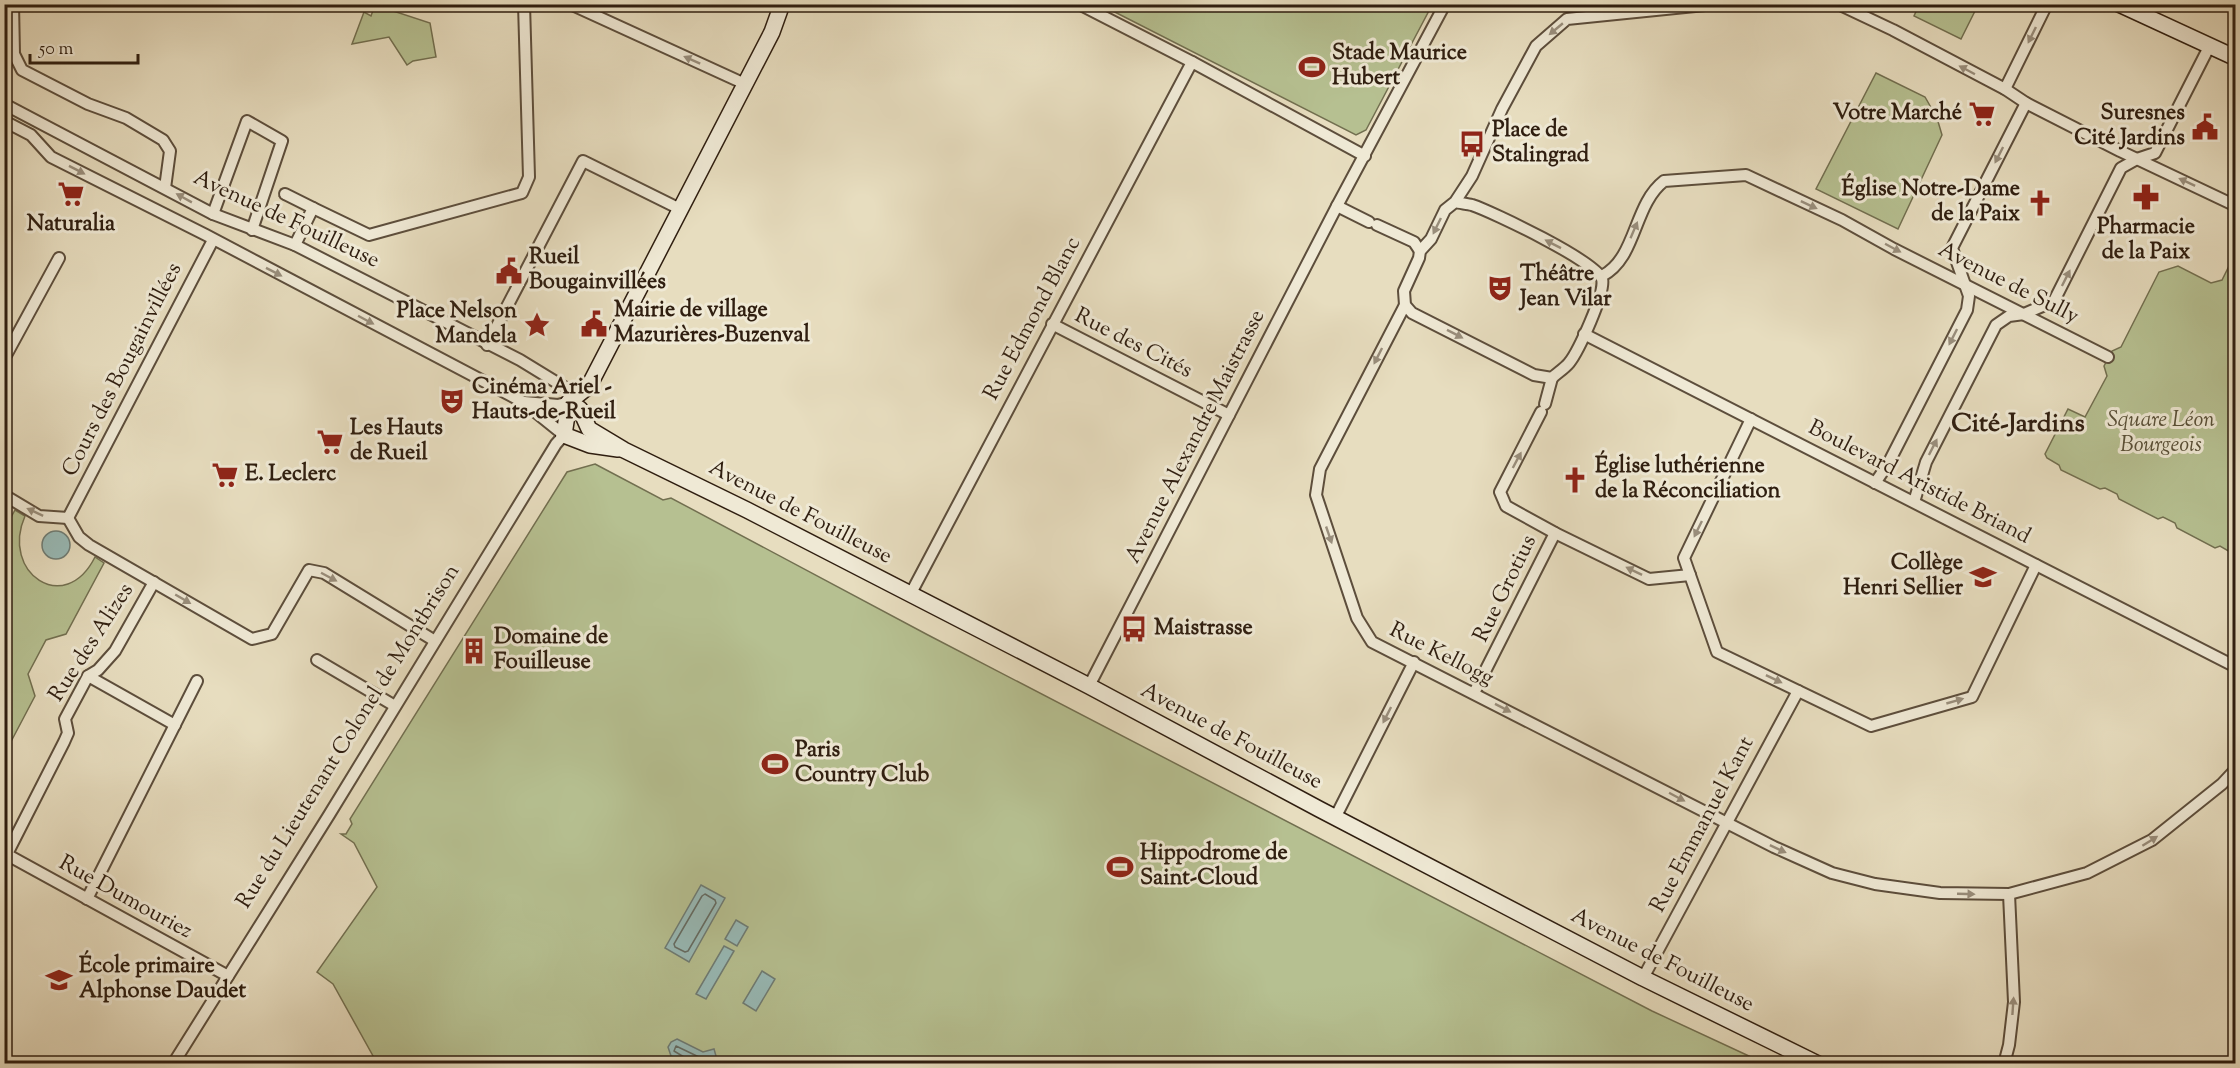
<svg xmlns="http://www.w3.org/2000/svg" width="2240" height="1068" viewBox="0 0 2240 1068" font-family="'Sorts Mill Goudy',serif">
<rect width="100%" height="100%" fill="#e7ddbf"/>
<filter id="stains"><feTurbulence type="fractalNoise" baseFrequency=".00333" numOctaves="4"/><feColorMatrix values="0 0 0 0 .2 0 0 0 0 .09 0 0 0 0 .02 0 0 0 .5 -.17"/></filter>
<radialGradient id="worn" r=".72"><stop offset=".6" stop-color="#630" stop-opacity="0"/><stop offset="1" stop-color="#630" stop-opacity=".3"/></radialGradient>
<g fill="#b6c091" stroke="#726f50" stroke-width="1.5">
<polygon points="375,5 430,23 436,57 413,61 407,65 389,37 352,44 364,12 371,16"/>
<polygon points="1101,5 1432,5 1366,130 1356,135"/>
<polygon points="1919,5 1919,4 1978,5 1961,39 1914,16"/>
<polygon points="1876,73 1925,97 1937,118 1942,135 1898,229 1816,189"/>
<polygon points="2235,254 2235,558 2232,553 2220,546 2215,548 2177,528 2175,523 2163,517 2158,519 2119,499 2117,494 2105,488 2100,489 2061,470 2059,465 2047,458 2045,454 2068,409 2085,417 2107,376 2104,366 2112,351 2121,347 2159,272 2178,266 2211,283 2222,280"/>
<polygon points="595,464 663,500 671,498 928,635 1652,1011 1764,1063 377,1063 333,984 317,972 377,887 354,843 341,834 346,834 352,824 350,819 567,472"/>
<path d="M15,510L25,516C0,573 65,617 95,557L104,563L66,634L46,640L28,674L35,696L5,753L4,530Z"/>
</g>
<g fill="#98bbb8" stroke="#6e7c75" stroke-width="1.5">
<circle cx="56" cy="545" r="14"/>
<polygon points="701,885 725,898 689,962 665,948"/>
<polygon points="736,920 748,927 737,946 725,939"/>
<polygon points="724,946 734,951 706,999 696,994"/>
<polygon points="762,971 775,979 756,1011 743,1003"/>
<polygon points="677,1039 703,1052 714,1049 718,1063 684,1063 671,1056 668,1047 671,1042"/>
</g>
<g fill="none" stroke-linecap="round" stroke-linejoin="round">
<g stroke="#646c64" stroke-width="1.5">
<polygon points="705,894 715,900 716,903 688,951 685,952 675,947 674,944 702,896"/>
<polyline points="685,1064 684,1057 674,1051 676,1046 701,1058 709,1058 712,1064"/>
</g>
<g stroke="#5d4e3c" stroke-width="14">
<g id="street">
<polyline points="13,4 14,54 22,70 88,104 126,118 163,140 170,151 165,188"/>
<polyline points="570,4 745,84"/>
<polyline points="1079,4 1192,62 1365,156"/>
<polyline points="1838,4 1893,30 2005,89 2026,103 2120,151 2236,206"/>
<polyline points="2005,89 2047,4"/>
<polyline points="4,104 213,214 295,245 520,360 569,390 569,402 558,405 524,402"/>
<polyline points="4,121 31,135 51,157 206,235 523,402 564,435 556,444 329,815 173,1064"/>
<polyline points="285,194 313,208"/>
<path d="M1455,202C1460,203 1467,204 1472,205C1493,212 1597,262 1602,279C1606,292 1578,352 1569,363C1564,369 1557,373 1552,378L1534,375L1412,313L1405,305L1404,291L1419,258L1420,251L1431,239L1445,210L1455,202L1472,176L1502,109L1536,46L1567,19L1715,4"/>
<polyline points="1337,206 1369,222"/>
<polyline points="213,214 247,121 282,141 252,230"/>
<polyline points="1377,225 1414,242 1420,251"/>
<polyline points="295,245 313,208 369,235 522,193 529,177 524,4"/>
<path d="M1602,276C1637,258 1633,205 1664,181L1746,175L1842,220L1894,249L2108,357"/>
<polyline points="1405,305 1320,469 1316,495 1357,618 1372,642 1774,847 1832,873 1875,884 1940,893 2009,894 2087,873 2152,840 2222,784 2236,769"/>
<polyline points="1052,324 1229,415"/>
<polyline points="1584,334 2236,667"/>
<polyline points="487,345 583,161 680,209"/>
<polyline points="4,359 59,258"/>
<polyline points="1545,404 1552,378"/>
<polyline points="1541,412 1500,492 1506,506 1555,533 1649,579 1690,575"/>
<polyline points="1751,419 1684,558 1717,652 1871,726 1972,697 2036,565"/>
<polyline points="1875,483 1888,464 1967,310 1969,296 1952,248 2026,103"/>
<polyline points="4,495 39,516 68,518"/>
<polyline points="1914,502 1926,462 1996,325 2009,316 2024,314 2054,301 2121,168 2137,159 2155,153 2209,47"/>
<polyline points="68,518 79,537 89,545 252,639 272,634 309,570 324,573 435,641"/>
<polyline points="68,518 213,240"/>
<polyline points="910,595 1192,62"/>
<polyline points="317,660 395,706"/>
<polyline points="88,676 175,725"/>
<polyline points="1089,686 1337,206 1445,4"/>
<polyline points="1474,693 1555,533"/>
<polyline points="1335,818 1414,662"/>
<polyline points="4,853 228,976"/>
<polyline points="7,854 64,742 68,733 65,719 88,676 98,670 115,651 154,582"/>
<polyline points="87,899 197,681"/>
<polyline points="1643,978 1798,691"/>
<polyline points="2004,1064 2009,1045 2014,1002 2009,894"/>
</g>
</g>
<g stroke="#2f1e10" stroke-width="18">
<g id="secondary">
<polyline points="2119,4 2236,58"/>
<polyline points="569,402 580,409 589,429 624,450 747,510 1089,686 1319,809 1643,978 1818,1064"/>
<polyline points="569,402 589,386 772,32 782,4"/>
<polyline points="564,435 590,445 618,449"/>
<polyline points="564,435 569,402"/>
</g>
</g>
<use href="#street" stroke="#efe9d5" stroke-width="10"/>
<use href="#secondary" stroke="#efe9d5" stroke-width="15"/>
</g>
<defs><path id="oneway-solid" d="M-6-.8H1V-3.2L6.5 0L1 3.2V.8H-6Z" transform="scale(1.5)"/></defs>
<g fill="#998e7c">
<use href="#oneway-solid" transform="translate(1556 29) rotate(140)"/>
<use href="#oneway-solid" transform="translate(2032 35) rotate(116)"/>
<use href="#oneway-solid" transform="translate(692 60) rotate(-156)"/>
<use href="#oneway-solid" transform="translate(1967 70) rotate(-152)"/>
<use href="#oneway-solid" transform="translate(1999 155) rotate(117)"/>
<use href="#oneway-solid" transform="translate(77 170) rotate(27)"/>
<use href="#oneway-solid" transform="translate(2187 182) rotate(-155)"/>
<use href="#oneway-solid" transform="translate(184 198) rotate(-151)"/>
<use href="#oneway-solid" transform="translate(1809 205) rotate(25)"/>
<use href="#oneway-solid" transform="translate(1437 226) rotate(116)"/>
<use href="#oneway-solid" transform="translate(1634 230) rotate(-67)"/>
<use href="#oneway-solid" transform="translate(1553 244) rotate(-153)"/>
<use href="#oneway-solid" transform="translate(1893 248) rotate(28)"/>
<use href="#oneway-solid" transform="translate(274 272) rotate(27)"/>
<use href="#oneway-solid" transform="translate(2066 278) rotate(-63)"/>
<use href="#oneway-solid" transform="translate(366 320) rotate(28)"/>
<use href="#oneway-solid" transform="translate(1455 334) rotate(27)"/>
<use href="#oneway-solid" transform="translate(1953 337) rotate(117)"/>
<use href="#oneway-solid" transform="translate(1378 356) rotate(117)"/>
<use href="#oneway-solid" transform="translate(1933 447) rotate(-63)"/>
<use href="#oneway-solid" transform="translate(1517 460) rotate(-62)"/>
<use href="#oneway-solid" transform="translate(35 512) rotate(-155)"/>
<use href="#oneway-solid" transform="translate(1698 529) rotate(116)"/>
<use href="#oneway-solid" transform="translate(1329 535) rotate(71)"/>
<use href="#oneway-solid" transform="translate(1634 571) rotate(-154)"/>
<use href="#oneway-solid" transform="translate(329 577) rotate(28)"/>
<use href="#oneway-solid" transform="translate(183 599) rotate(30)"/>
<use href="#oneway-solid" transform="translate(1774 679) rotate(26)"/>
<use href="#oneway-solid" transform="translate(1955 701) rotate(-16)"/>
<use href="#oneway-solid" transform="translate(1503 708) rotate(27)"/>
<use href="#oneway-solid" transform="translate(1387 715) rotate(117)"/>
<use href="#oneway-solid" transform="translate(1677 797) rotate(28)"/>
<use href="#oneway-solid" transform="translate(2150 841) rotate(-32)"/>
<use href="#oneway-solid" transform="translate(1778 849) rotate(25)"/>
<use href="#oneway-solid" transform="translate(1966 894) rotate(2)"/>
<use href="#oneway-solid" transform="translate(2013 1006) rotate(-86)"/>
</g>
<defs>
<g id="stadium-bare" transform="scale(2.07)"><path d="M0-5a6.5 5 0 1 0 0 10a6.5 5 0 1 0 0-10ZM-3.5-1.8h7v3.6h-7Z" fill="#8f2418" stroke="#efe9d5" stroke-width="2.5" paint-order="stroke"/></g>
<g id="supermarket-bare" transform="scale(2.07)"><path d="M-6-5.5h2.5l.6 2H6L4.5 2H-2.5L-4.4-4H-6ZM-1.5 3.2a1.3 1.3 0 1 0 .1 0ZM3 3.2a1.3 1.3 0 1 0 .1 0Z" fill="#8f2418" stroke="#efe9d5" stroke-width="2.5" paint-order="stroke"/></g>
<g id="civic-bare" transform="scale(2.07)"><path d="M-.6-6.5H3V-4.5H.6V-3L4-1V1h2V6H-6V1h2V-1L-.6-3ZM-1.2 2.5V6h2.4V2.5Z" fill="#8f2418" stroke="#efe9d5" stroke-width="2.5" paint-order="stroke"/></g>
<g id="bus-bare" transform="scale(2.07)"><path d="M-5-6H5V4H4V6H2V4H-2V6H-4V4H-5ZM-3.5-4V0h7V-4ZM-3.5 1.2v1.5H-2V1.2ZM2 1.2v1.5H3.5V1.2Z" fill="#8f2418" stroke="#efe9d5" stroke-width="2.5" paint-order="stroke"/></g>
<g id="pharmacy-bare" transform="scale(2.07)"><path d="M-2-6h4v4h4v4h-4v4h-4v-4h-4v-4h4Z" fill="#8f2418" stroke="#efe9d5" stroke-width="2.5" paint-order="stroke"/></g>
<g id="church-bare" transform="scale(2.07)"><path d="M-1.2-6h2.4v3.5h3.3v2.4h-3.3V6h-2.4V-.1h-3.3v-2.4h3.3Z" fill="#8f2418" stroke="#efe9d5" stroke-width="2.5" paint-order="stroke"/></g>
<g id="theatre-bare" transform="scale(2.07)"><path d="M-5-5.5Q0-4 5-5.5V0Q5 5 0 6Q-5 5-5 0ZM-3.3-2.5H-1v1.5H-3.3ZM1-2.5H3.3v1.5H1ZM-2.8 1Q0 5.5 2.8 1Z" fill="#8f2418" stroke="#efe9d5" stroke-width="2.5" paint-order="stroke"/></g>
<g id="sight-bare" transform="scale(2.07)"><path d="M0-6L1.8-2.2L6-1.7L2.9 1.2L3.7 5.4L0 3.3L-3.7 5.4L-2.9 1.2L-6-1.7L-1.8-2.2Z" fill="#8f2418" stroke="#efe9d5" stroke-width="2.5" paint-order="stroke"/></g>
<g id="school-bare" transform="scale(2.07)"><path d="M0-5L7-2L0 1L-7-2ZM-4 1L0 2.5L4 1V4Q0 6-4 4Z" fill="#8f2418" stroke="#efe9d5" stroke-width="2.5" paint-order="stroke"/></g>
<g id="building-bare" transform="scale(2.07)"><path d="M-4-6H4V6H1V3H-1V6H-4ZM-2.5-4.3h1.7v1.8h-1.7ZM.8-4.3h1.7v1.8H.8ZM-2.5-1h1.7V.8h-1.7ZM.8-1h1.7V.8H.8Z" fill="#8f2418" stroke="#efe9d5" stroke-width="2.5" paint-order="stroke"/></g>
</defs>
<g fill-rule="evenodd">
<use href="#stadium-bare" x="1312" y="67"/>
<use href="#supermarket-bare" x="1982" y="114"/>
<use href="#civic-bare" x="2205" y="127"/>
<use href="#bus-bare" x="1472" y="144"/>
<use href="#supermarket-bare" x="71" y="194"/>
<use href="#pharmacy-bare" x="2146" y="197"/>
<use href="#church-bare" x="2040" y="203"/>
<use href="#civic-bare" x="509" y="271"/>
<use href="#theatre-bare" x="1500" y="288"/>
<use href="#civic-bare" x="594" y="324"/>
<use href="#sight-bare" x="537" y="325"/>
<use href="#theatre-bare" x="452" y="401"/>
<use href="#supermarket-bare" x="330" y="442"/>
<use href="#supermarket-bare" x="225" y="475"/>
<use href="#church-bare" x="1575" y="480"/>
<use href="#school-bare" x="1983" y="577"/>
<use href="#bus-bare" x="1134" y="629"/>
<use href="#building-bare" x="474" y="651"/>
<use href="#stadium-bare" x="775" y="764"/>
<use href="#stadium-bare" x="1120" y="867"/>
<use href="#school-bare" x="59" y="980"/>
</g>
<g text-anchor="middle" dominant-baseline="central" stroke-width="6" stroke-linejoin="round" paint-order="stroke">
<g font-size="22" font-weight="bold" fill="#2f1e10" stroke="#efe9d5" text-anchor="start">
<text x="1332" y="54">Stade Maurice<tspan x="1332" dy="25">Hubert</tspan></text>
<text x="1962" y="114" text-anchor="end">Votre Marché</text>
<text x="2185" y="114" text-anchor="end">Suresnes<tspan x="2185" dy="25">Cité Jardins</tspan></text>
<text x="1492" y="131">Place de<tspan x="1492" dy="25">Stalingrad</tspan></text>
<text x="2020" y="190" text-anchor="end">Église Notre-Dame<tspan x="2020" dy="25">de la Paix</tspan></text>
<text x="71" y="225" text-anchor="middle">Naturalia</text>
<text x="2146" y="228" text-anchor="middle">Pharmacie<tspan x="2146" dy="25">de la Paix</tspan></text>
<text x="529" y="258">Rueil<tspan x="529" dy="25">Bougainvillées</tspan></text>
<text x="1520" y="275">Théâtre<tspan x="1520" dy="25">Jean Vilar</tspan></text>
<text x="614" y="311">Mairie de village<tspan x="614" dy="25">Mazurières-Buzenval</tspan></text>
<text x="517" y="312" text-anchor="end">Place Nelson<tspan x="517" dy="25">Mandela</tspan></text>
<text x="472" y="388">Cinéma Ariel -<tspan x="472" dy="25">Hauts-de-Rueil</tspan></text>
<text x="350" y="429">Les Hauts<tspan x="350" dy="25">de Rueil</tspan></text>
<text x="1595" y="467">Église luthérienne<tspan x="1595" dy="25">de la Réconciliation</tspan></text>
<text x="245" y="475">E. Leclerc</text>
<text x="1963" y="564" text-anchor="end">Collège<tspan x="1963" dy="25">Henri Sellier</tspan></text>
<text x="1154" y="629">Maistrasse</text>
<text x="494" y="638">Domaine de<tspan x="494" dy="25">Fouilleuse</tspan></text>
<text x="795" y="751">Paris<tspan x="795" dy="25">Country Club</tspan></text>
<text x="1140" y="854">Hippodrome de<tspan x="1140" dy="25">Saint-Cloud</tspan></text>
<text x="79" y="967">École primaire<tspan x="79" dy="25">Alphonse Daudet</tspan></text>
</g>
<g font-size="22" fill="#2f1e10" stroke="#efe9d5">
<text transform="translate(286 220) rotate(25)">Avenue de Fouilleuse</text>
<text transform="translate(2008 284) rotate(27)">Avenue de Sully</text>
<text transform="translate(1033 319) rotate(-62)">Rue Edmond Blanc</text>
<text transform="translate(1133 344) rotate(27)">Rue des Cités</text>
<text transform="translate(123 370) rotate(-63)">Cours des Bougainvillées</text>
<text transform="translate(1196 437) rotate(-63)">Avenue Alexandre Maistrasse</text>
<text transform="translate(1919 483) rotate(27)">Boulevard Aristide Briand</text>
<text transform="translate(800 513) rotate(27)">Avenue de Fouilleuse</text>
<text transform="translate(1506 589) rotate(-64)">Rue Grotius</text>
<text transform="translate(92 643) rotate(-57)">Rue des Alizes</text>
<text transform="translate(1441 655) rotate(27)">Rue Kellogg</text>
<text transform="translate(349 737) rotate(-58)">Rue du Lieutenant Colonel de Montbrison</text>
<text transform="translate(1231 737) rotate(28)">Avenue de Fouilleuse</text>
<text transform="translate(1703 825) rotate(-62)">Rue Emmanuel Kant</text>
<text transform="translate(125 898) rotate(29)">Rue Dumouriez</text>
<text transform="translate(1662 961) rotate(27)">Avenue de Fouilleuse</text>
</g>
<g font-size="22" font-style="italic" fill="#584f37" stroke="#efe9d5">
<text x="2161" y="421">Square Léon<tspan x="2161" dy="25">Bourgeois</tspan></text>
</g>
<g font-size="26" font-weight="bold" fill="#2f1e10" stroke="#efe9d5">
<text x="2018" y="424">Cité-Jardins</text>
</g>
</g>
<rect width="2240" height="1068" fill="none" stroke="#e7ddbf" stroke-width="24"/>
<rect x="6" y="6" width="2228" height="1056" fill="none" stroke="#2f1e10" stroke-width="3"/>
<rect x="12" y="12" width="2216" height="1044" fill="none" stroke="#2f1e10" stroke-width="1.5"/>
<path d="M30 54v9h108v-9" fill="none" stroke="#2f1e10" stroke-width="3"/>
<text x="39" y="54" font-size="18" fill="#2f1e10" stroke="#efe9d5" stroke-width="4.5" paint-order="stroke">50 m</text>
<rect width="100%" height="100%" filter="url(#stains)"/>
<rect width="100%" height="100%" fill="url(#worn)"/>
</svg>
